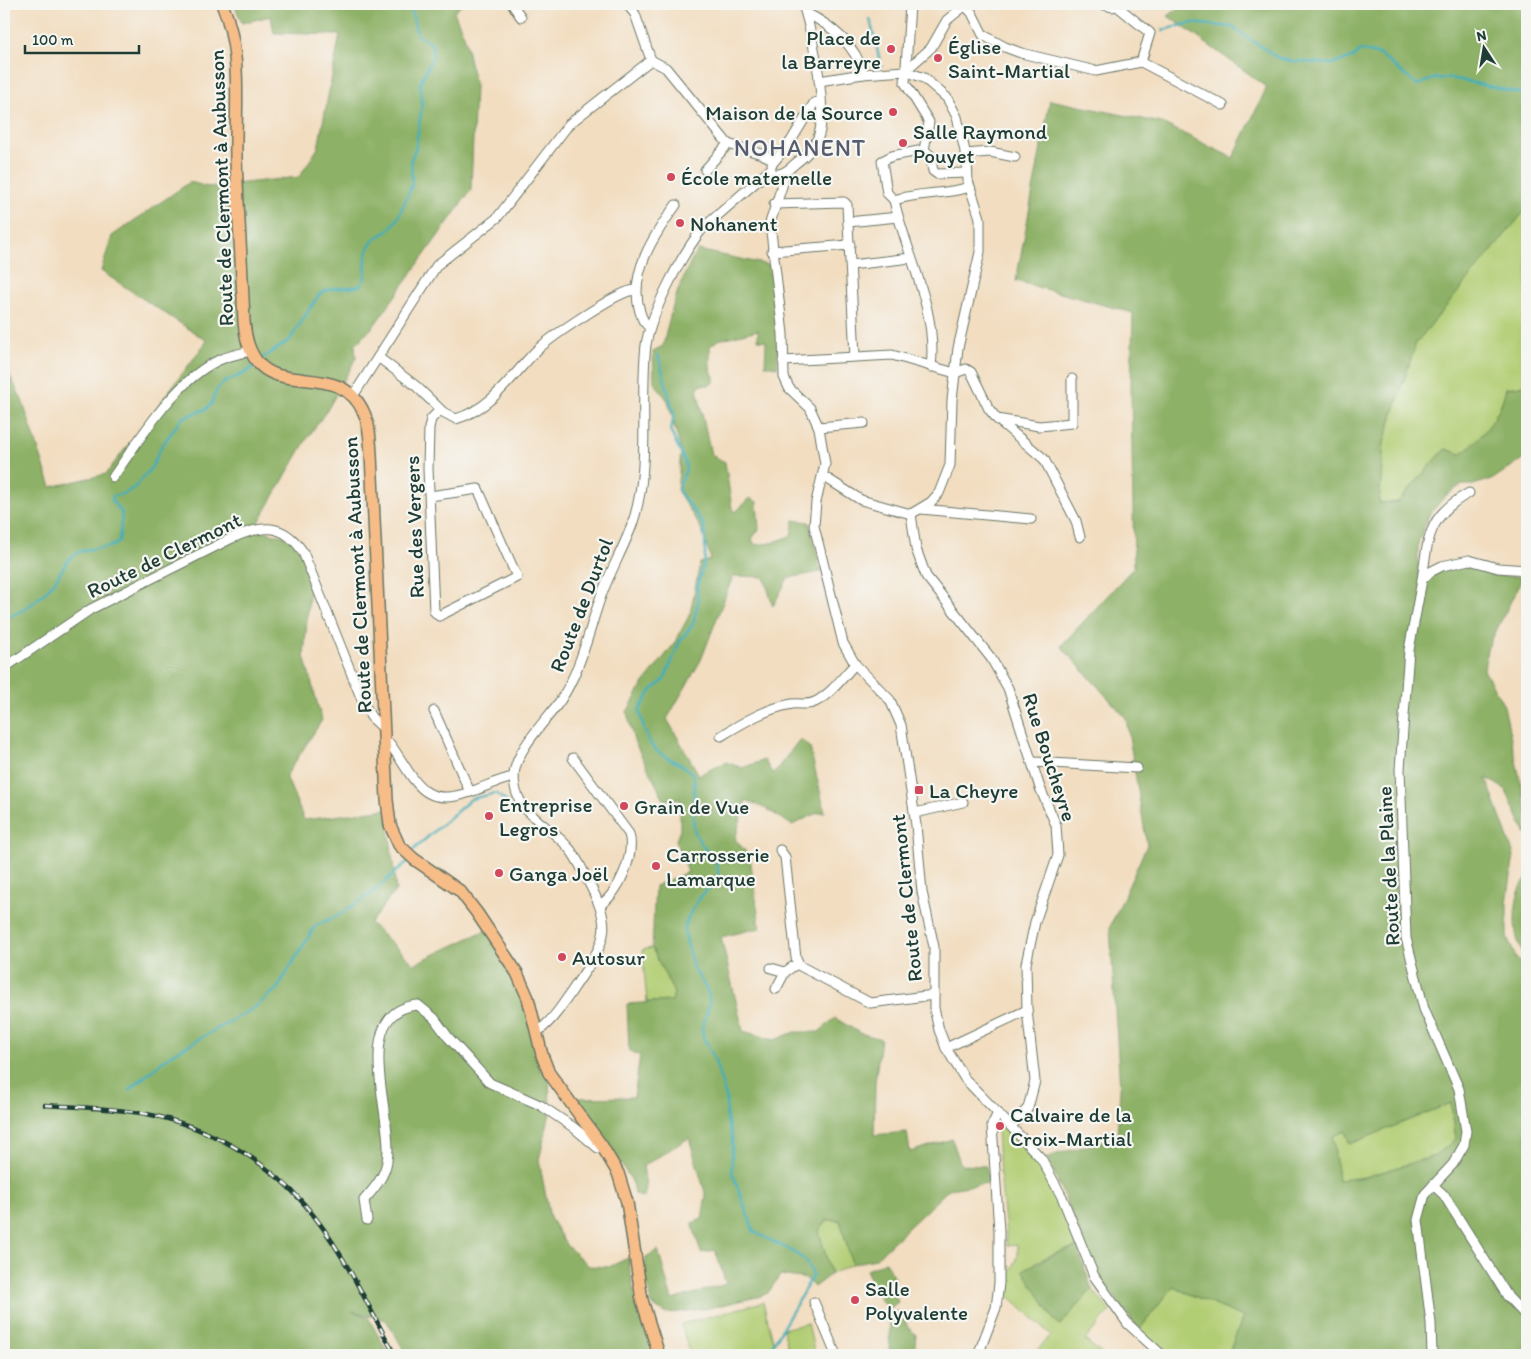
<svg xmlns="http://www.w3.org/2000/svg" width="1531" height="1359" viewBox="0 0 1531 1359" font-family="Itim,sans-serif">
<rect width="100%" height="100%" fill="#f6f6f2"/>
<filter id="ink" filterUnits="userSpaceOnUse"><feTurbulence type="fractalNoise" baseFrequency=".02" numOctaves="2"/><feDisplacementMap in="SourceGraphic" scale="10" xChannelSelector="R" yChannelSelector="G"/><feConvolveMatrix kernelMatrix="1 2 1 2 8 2 1 2 1" color-interpolation-filters="sRGB"/></filter>
<filter id="wash" filterUnits="userSpaceOnUse"><feTurbulence type="fractalNoise" baseFrequency=".0096" numOctaves="4" result="noise"/><feDisplacementMap in="SourceGraphic" scale="20" xChannelSelector="R" yChannelSelector="G"/><feGaussianBlur stdDeviation="1.12" result="paint"/><feColorMatrix in="noise" values="0 0 0 0 0 0 0 0 0 0 0 0 0 0 0 0 0 1.4 0 .05"/><feComposite in="paint" operator="in"/></filter>
<g filter="url(#wash)">
<rect width="100%" height="100%" fill="#f2ddc0"/>
<g fill="#b2ce75" stroke="#688654">
<path d="M1527,208V379L1522,386L1506,388C1500,416 1483,437 1461,454L1445,449L1398,502L1379,503L1384,442L1416,343Z"/>
<polygon points="652,948 674,993 672,1001 647,1002 642,950"/>
<polygon points="1451,1103 1456,1139 1435,1156 1365,1177 1338,1181 1333,1136 1345,1131 1350,1144"/>
<path d="M1003,1123L1039,1162L1053,1187L1077,1247L1056,1253L1035,1262L1060,1325L1092,1289L1110,1311L1085,1340L1103,1355H1033L1051,1335L1003,1291L1004,1278C1012,1269 1021,1258 1017,1245L1007,1246C1004,1205 998,1166 997,1125Z"/>
<polygon points="827,1220 840,1220 852,1264 831,1274 819,1231"/>
<polygon points="1173,1287 1243,1317 1228,1355 1169,1355 1139,1330"/>
<polygon points="763,1302 777,1355 690,1355 681,1324"/>
<polygon points="808,1323 815,1355 790,1355 783,1329"/>
</g>
<g fill="#8db166" stroke="#56774d" fill-rule="evenodd">
<polygon points="234,4 463,4 454,12 464,35 475,85 471,190 373,327 355,345 356,358 329,407 305,442 255,529 294,539 311,572 304,656 322,720 286,776 304,820 387,809 396,890 370,923 414,964 488,929 523,984 549,1074 550,1113 539,1160 550,1218 567,1246 589,1266 609,1267 628,1258 637,1310 655,1355 407,1355 386,1320 352,1311 368,1317 389,1355 4,1355 4,364 22,400 51,487 106,474 207,341 101,271 112,236 190,182 208,187 299,177 318,148 340,35 274,33 271,16 242,23"/>
<path d="M1184,4H1527V208L1416,343L1384,442L1379,503L1398,502L1445,449L1461,454C1483,437 1500,416 1506,388L1522,386L1527,379V456L1493,479L1473,485H1461L1444,497L1429,515L1418,543V574L1482,564L1490,575L1523,577L1487,649L1484,670L1504,706L1527,811L1526,835L1505,789L1486,778L1514,855L1507,903V937L1516,958L1527,969V1355H1228L1243,1317L1173,1287L1139,1330L1098,1275L1047,1157L1117,1137L1120,1089L1110,927L1147,845L1126,718L1061,646L1134,567L1131,388L1133,313L1016,281L1050,100L1162,123L1233,158L1267,87L1168,16ZM1451,1103L1456,1139L1435,1156L1365,1177L1338,1180L1333,1136L1345,1131L1350,1144Z"/>
<path d="M698,250L769,265L778,328L777,367L765,365L766,341L758,340V330L718,340L710,346V368L714,377V382L710,385H700L697,389L711,455L725,462L732,508L735,513L749,498L757,502L759,529L752,539L755,545L771,543L791,536L794,520L809,522L821,572L788,578L773,606L764,577L733,576L701,660L667,719L699,775L726,762L742,768L764,760L773,774L800,739L810,748L825,812L817,813L792,825L765,808L746,800L735,839L750,857L760,928L721,937L743,1031L774,1040L795,1032H819L835,1018L860,1033L881,1039L875,1082L874,1135L907,1132L910,1152L952,1139L961,1165L986,1166L988,1183L949,1189L875,1259L852,1264L840,1220H827L819,1231L831,1274L814,1287L807,1279L780,1275L768,1293L761,1296L709,1308L680,1312L665,1313L652,1305L644,1269L646,1257L658,1250L672,1300L726,1284L715,1250L701,1253L692,1223L702,1219L706,1196L689,1138L643,1166L646,1187L644,1198L634,1194L632,1181L578,1098L634,1097L640,1056L629,1050L627,1004L672,1001L674,993L652,948L655,886L688,872L676,840L680,830V799L664,800L634,741L627,712L643,684L674,644L690,614L700,563L711,560L702,530L677,490L681,451L668,401L654,382L653,351L663,346C670,313 679,279 698,250Z"/>
<path d="M1527,878V957C1510,943 1512,892 1527,878Z"/>
<polygon points="1077,1247 1092,1289 1060,1325 1054,1320 1023,1270 1056,1253"/>
<polygon points="886,1262 895,1280 892,1288 898,1302 889,1309 882,1302 866,1270"/>
<polygon points="896,1311 902,1312 908,1328 916,1334 914,1355 889,1355 890,1316"/>
</g>
<g fill="none" stroke-linecap="round" stroke-linejoin="round">
<g stroke="#3eaeba" stroke-width="2.5">
<polyline points="873,4 876,8"/>
<polyline points="870,19 881,66"/>
<polyline points="1163,30 1191,23 1232,27 1278,58 1292,61 1332,64 1352,58 1361,50 1380,55 1417,85 1436,78 1456,79 1527,95"/>
<path d="M658,355L674,414L671,432L685,462L686,469L678,490L703,524L705,535V558L697,587L698,602L693,624L680,641L664,680L651,691L639,711C644,726 645,741 657,751C669,761 685,763 694,776C696,793 689,822 697,837C703,850 721,861 718,877C716,884 710,886 706,891C697,900 686,918 684,931L693,967L707,990L710,1002L702,1030L704,1039L714,1058L726,1097L727,1120L732,1137V1172L754,1232L792,1251L806,1261L813,1275L767,1355"/>
<path d="M261,359L289,341L318,296C330,284 346,291 361,285L365,277L366,258L369,246L376,238L388,231L398,218L412,185L411,160L416,147L422,104L420,83L433,56L432,44L417,35L410,4"/>
<path d="M4,618C22,614 42,597 54,582C61,573 65,561 75,554C89,545 109,551 119,542L122,513L112,501L113,496L126,493L136,486L152,467L161,447L182,418L206,409L212,403L216,391L223,383L247,372L255,365"/>
<polyline points="413,850 471,799 496,793 508,803"/>
<polyline points="129,1090 169,1056 254,1008 277,989 315,926 339,915 372,893 407,862"/>
</g>
</g>
</g>
<g filter="url(#ink)">
<g fill="none" stroke-linecap="round" stroke-linejoin="round">
<g stroke="#697565" stroke-width="11">
<g id="minor">
<polyline points="512,4 521,17"/>
<polyline points="627,4 635,14 651,60"/>
<polyline points="964,4 972,13 983,35 1005,47 1021,53 1096,71 1141,62 1223,105"/>
<polyline points="1101,4 1112,7 1120,4"/>
<polyline points="1117,6 1150,33 1141,62"/>
<path d="M806,13C831,25 857,46 863,74L819,81"/>
<polyline points="651,60 666,68 728,144 762,154 774,160"/>
<polyline points="905,71 931,48 947,20 967,4"/>
<polyline points="863,74 905,71 924,78 947,98 957,117 967,160 968,181 980,218 980,252 958,348 952,400 950,465 939,493 931,502 911,514"/>
<polyline points="924,150 930,155 933,171 937,174 967,173"/>
<polyline points="965,154 990,152 1015,157"/>
<polyline points="772,164 791,141 814,103 819,102"/>
<polyline points="705,170 728,144"/>
<path d="M777,174C785,174 790,168 796,163C804,157 813,149 817,140C830,112 812,34 803,4"/>
<polyline points="782,174 783,183 770,223 783,334 784,377 789,388 810,408 819,428 825,464 816,502 814,526 843,643 855,664 890,700 901,725 916,825 922,892 934,947 934,1008 939,1030 946,1048 965,1079 1041,1158 1062,1197 1094,1276 1128,1324 1162,1355"/>
<polyline points="894,200 887,193 882,161 892,156 924,150 929,122 905,83 910,4"/>
<polyline points="774,204 844,202 847,205 855,356"/>
<polyline points="848,222 898,217"/>
<polyline points="772,251 850,245"/>
<polyline points="851,265 911,258"/>
<path d="M650,327C644,324 642,319 640,312C628,274 654,235 676,205"/>
<path d="M378,357L416,386L443,412L456,419C494,407 512,375 537,350C551,337 619,290 635,290"/>
<polyline points="783,361 892,355 955,373 966,369 971,372 989,409 997,419 1039,426 1072,423 1072,379"/>
<path d="M931,367C938,310 906,254 894,200C919,192 945,195 970,187"/>
<polyline points="353,396 437,265 497,218 569,124 651,60"/>
<polyline points="997,419 1044,459 1076,521 1080,537"/>
<polyline points="819,427 864,423"/>
<polyline points="823,476 861,500 911,514"/>
<path d="M113,477C139,440 175,381 217,361C227,356 239,354 250,351"/>
<polyline points="430,496 478,489 517,577 439,616 434,611 428,468 429,428 431,419 440,410"/>
<polyline points="921,509 1031,519"/>
<polyline points="911,514 916,549 926,576 991,658 1008,688 1040,788 1056,825 1058,855 1035,922 1026,964 1027,1010 1035,1081 1028,1108 1012,1125"/>
<path d="M1422,580C1428,538 1428,515 1469,493"/>
<path d="M4,668L91,609L232,538C262,525 283,522 303,552L362,700L371,717L383,728"/>
<polyline points="434,711 470,792"/>
<path d="M721,736C742,723 767,708 792,704C801,703 807,706 815,702C831,694 843,677 855,664"/>
<path d="M384,743L390,744C415,778 421,810 470,792C485,787 498,780 514,777"/>
<path d="M573,758L629,834C635,855 619,893 600,905"/>
<polyline points="1034,762 1137,768"/>
<polyline points="915,813 963,802"/>
<polyline points="780,850 785,857 796,958 800,966 870,1003 934,995"/>
<polyline points="771,968 785,972"/>
<polyline points="776,989 785,972 798,963"/>
<path d="M537,1032C555,1020 570,993 582,976C610,935 610,924 588,881C582,869 576,855 567,846C547,823 514,813 514,777C514,751 546,721 560,701C581,670 589,630 601,596C610,572 623,549 632,525C652,467 639,405 646,345C651,312 682,254 703,228L771,169"/>
<polyline points="946,1048 1027,1010"/>
<polyline points="1433,1185 1444,1195 1508,1297 1527,1317"/>
<path d="M367,1220L364,1200C374,1189 385,1176 387,1161C395,1118 348,1011 418,1005L434,1018L448,1037L490,1083L540,1105L573,1127L598,1148L602,1146"/>
<polyline points="814,1302 836,1355"/>
<polyline points="978,1355 996,1308 999,1283 999,1231 992,1125 998,1113"/>
<polyline points="1432,1355 1431,1323 1418,1220 1425,1194 1453,1164 1464,1145 1466,1131 1459,1089 1424,1009 1406,938 1400,769 1409,650 1422,580 1430,572 1442,566 1469,560 1498,568 1527,570"/>
</g>
</g>
<g stroke="#697565" stroke-width="14">
<path id="major" d="M222,4C243,52 235,107 236,158C238,213 242,267 244,322C252,416 336,349 364,413C370,426 370,441 371,454L387,800L390,825L399,845L414,859L460,891L477,913L517,973L528,998L542,1055L549,1073L602,1146L618,1173L627,1202L642,1300L659,1355"/>
</g>
<use href="#minor" stroke="#fff" stroke-width="9"/>
<use href="#major" stroke="#f7bd88" stroke-width="11"/>
<g stroke="#1f3d34" stroke-width="4.5">
<path id="rail" d="M45,1105C79,1107 113,1108 147,1114C207,1126 266,1159 305,1205C343,1249 367,1305 395,1355"/>
</g>
<use href="#rail" stroke="#f6f6f2" stroke-width="2.5" stroke-dasharray="8" stroke-linecap="butt"/>
</g>
</g>
<g fill="#d1495b" stroke="#f6f6f2" stroke-width="2">
<circle cx="891" cy="49" r="5"/>
<circle cx="938" cy="58" r="5"/>
<circle cx="893" cy="112" r="5"/>
<circle cx="903" cy="143" r="5"/>
<circle cx="671" cy="177" r="5"/>
<circle cx="680" cy="223" r="5"/>
<rect x="914" y="785" width="10" height="10" rx="2.5"/>
<circle cx="624" cy="806" r="5"/>
<circle cx="489" cy="816" r="5"/>
<circle cx="656" cy="866" r="5"/>
<circle cx="499" cy="873" r="5"/>
<circle cx="562" cy="957" r="5"/>
<circle cx="1000" cy="1126" r="5"/>
<circle cx="855" cy="1300" r="5"/>
</g>
<g text-anchor="middle" dominant-baseline="central" stroke-width="4.5" stroke-linejoin="round" paint-order="stroke">
<g font-size="21" fill="#1f3d34" stroke="#f6f6f2" text-anchor="start">
<text x="881" y="37" text-anchor="end">Place de<tspan x="881" dy="24">la Barreyre</tspan></text>
<text x="948" y="46">Église<tspan x="948" dy="24">Saint-Martial</tspan></text>
<text x="883" y="112" text-anchor="end">Maison de la Source</text>
<text x="913" y="131">Salle Raymond<tspan x="913" dy="24">Pouyet</tspan></text>
<text x="681" y="177">École maternelle</text>
<text x="690" y="223">Nohanent</text>
<text x="929" y="790">La Cheyre</text>
<text x="499" y="804">Entreprise<tspan x="499" dy="24">Legros</tspan></text>
<text x="634" y="806">Grain de Vue</text>
<text x="666" y="854">Carrosserie<tspan x="666" dy="24">Lamarque</tspan></text>
<text x="509" y="873">Ganga Joël</text>
<text x="572" y="957">Autosur</text>
<text x="1010" y="1114">Calvaire de la<tspan x="1010" dy="24">Croix-Martial</tspan></text>
<text x="865" y="1288">Salle<tspan x="865" dy="24">Polyvalente</tspan></text>
</g>
<g font-size="21" fill="#1f3d34" stroke="#f6f6f2">
<text transform="translate(221 188) rotate(-92)">Route de Clermont à Aubusson</text>
<text transform="translate(414 527) rotate(-92)">Rue des Vergers</text>
<text transform="translate(164 555) rotate(-26)">Route de Clermont</text>
<text transform="translate(357 575) rotate(-93)">Route de Clermont à Aubusson</text>
<text transform="translate(581 605) rotate(-69)">Route de Durtol</text>
<text transform="translate(1050 757) rotate(72)">Rue Boucheyre</text>
<text transform="translate(1388 866) rotate(-93)">Route de la Plaine</text>
<text transform="translate(906 898) rotate(-96)">Route de Clermont</text>
</g>
<g font-size="24" letter-spacing="1" fill="#585c6f" stroke="#f6f6f2">
<text x="800" y="147">NOHANENT</text>
</g>
</g>
<rect width="1531" height="1359" fill="none" stroke="#f6f6f2" stroke-width="20"/>
<g transform="translate(1484 48) rotate(348)" stroke="#f6f6f2" stroke-width="4" paint-order="stroke">
<path d="M0-4L9 19L0 12L-9 19Z" fill="#1f3d34"/>
<text y="-8" font-size="14" font-weight="bold" text-anchor="middle" fill="#1f3d34">N</text>
</g>
<path d="M25 45v8h114v-8" fill="none" stroke="#1f3d34" stroke-width="2.5"/>
<text x="32" y="45" font-size="15" fill="#1f3d34" stroke="#f6f6f2" stroke-width="4" paint-order="stroke">100 m</text>
</svg>
